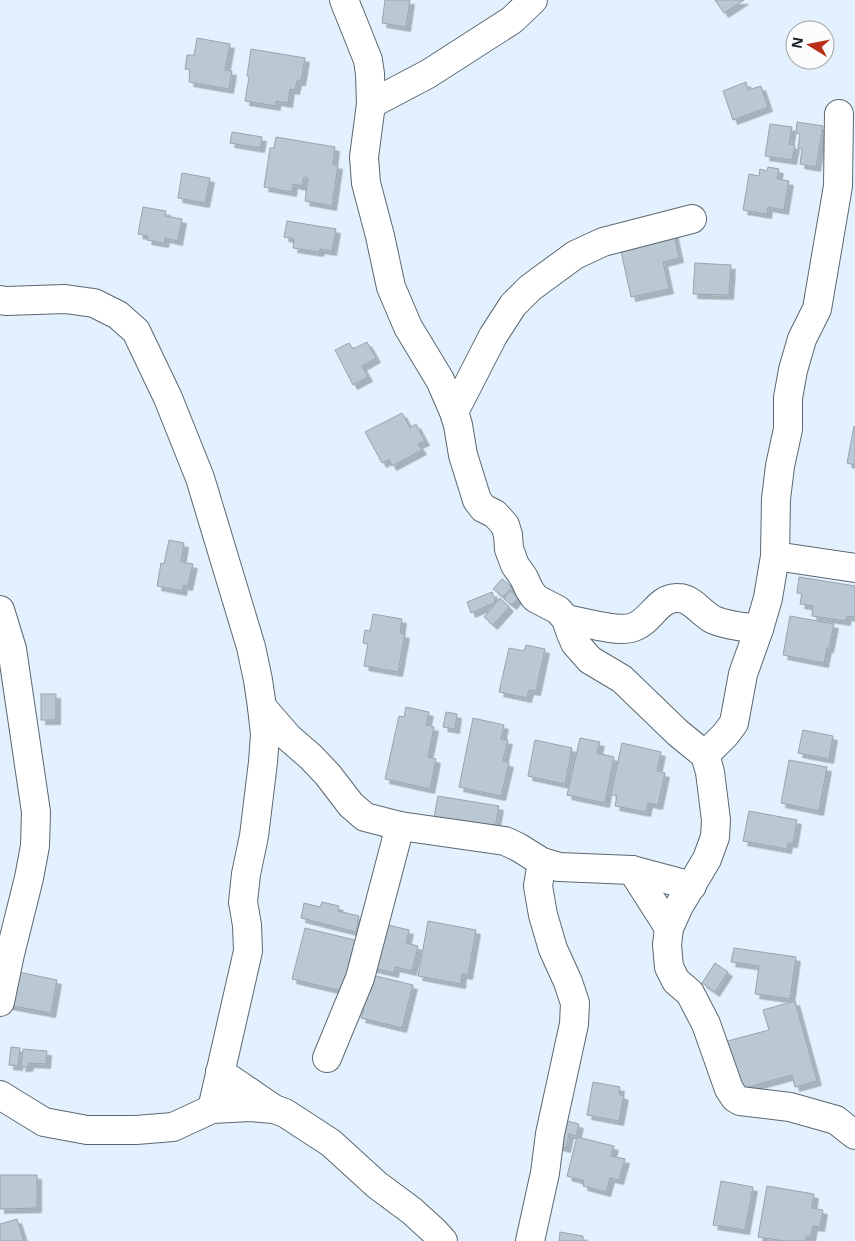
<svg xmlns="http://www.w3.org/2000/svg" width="855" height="1241" viewBox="0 0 855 1241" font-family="'Open Sans',sans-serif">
<defs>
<filter id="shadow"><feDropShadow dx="4.5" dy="4.5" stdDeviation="0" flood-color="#0004"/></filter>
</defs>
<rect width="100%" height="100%" fill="#e2f1fd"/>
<g fill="#b9c8d3" stroke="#97a5b0" filter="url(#shadow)">
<polygon points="385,0 410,0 406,27 382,23"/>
<polygon points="715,0 744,0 724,13"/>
<polygon points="197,38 230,44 225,70 232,71 229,89 189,82 190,70 185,69 187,55 194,55"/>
<polygon points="251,49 305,58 301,81 297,81 295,90 290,89 288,103 276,101 276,106 245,101 249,77 247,76"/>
<polygon points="746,82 748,90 761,86 768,107 733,120 723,91"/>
<polygon points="797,122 823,126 816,167 800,164 802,149 798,148 800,134 796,133"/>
<polygon points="770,124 792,127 789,144 795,145 792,160 765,156"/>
<polygon points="232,132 262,137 260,148 230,143"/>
<polygon points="276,137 335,147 333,164 338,165 332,206 305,201 308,178 304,177 302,186 293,184 292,192 264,187 270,148 274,148"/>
<polygon points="768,167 779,169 777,179 789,181 784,210 768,207 767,214 743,210 749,174 759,176 760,169 767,171"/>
<polygon points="182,173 210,178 205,203 178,198"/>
<polygon points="143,207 166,211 165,216 182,219 178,241 165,238 164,243 147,240 148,236 138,234"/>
<polygon points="287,221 336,229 332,251 320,249 319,252 293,248 294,239 284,237"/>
<polygon points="672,226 679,258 663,262 669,289 631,297 618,238"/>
<polygon points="695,263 731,265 729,295 693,294"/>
<polygon points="367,342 376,358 362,366 368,377 353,385 335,350 349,343 353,349"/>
<polygon points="402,413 410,428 416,424 425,441 418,444 422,450 392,466 389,459 382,463 365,432"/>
<polygon points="854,426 855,427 855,465 847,463"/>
<polygon points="169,540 184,543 181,562 193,564 188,586 183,585 182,591 157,586 161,563 164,564"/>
<polygon points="799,577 855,586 855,617 847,616 846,621 812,616 813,606 800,604 802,594 797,593"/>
<polygon points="502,579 512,587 503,597 493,589"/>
<polygon points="510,591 518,598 512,605 504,599"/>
<polygon points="492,592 496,602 471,613 467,602"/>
<polygon points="500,598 509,607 493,625 484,617"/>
<polygon points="373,614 402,619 400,633 405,634 398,672 364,666 368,644 363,643 365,630 370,631"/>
<polygon points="790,616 834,624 829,648 827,648 824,663 783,655"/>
<polygon points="526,645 545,649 536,691 529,690 527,698 499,692 509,648 524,651"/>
<rect x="41" y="694" width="15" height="26"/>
<polygon points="406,707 429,712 426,725 434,727 428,757 436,759 430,789 385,779 399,716 404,717"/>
<polygon points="446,712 457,714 455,729 443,727"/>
<polygon points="473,718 504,725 501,739 508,740 503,761 509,763 501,796 459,787"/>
<polygon points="803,730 833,736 829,759 798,753"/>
<polygon points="580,738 600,742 597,753 614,757 605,803 567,795"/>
<polygon points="535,740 572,748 565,784 528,776"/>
<polygon points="622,743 661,752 657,771 665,773 658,805 648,803 646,812 615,806 617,796 611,794"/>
<polygon points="789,760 827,767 819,811 781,803"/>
<polygon points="438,796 499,806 495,828 434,817"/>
<polygon points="749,811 797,820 793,843 788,843 787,849 743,841"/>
<polygon points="322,902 339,906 338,911 359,916 356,932 301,918 304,903 320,907"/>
<polygon points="428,921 476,930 468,975 462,974 461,984 418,976"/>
<polygon points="380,923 409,930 406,943 418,946 412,971 395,967 394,973 369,967"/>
<polygon points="305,928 363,942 342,991 292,979"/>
<polygon points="734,948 796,957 790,999 755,994 759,966 731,962"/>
<polygon points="715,963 728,972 715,992 702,983"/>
<polygon points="14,971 57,980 51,1013 7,1005"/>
<polygon points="372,975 413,985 402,1028 361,1018 364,1009 358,1007"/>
<polygon points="795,1001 817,1081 795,1087 792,1075 733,1091 720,1043 769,1030 763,1010"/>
<polygon points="11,1047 20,1048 18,1066 9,1065"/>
<polygon points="23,1049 47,1051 46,1064 29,1063 28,1067 21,1067"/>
<polygon points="593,1082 620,1087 619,1094 624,1096 619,1121 587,1115"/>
<polygon points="556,1118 579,1124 576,1136 569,1134 566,1148 550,1144"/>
<polygon points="577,1137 614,1146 611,1156 625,1159 619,1180 610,1178 606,1192 583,1186 584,1181 567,1176"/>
<polygon points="0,1175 37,1175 37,1208 0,1209"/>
<polygon points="721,1181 753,1187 745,1230 713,1225"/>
<polygon points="767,1186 814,1194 812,1208 823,1210 820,1227 813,1226 811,1237 806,1236 805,1241 784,1241 758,1237"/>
<polygon points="17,1219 24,1241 0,1241 0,1224"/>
<polygon points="560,1232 583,1236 583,1241 559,1241"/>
</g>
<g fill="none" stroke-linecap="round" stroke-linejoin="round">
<g stroke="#5b6872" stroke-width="30">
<g id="minor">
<polyline points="344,0 368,60 370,74 371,104 364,157 366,183 380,236 391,287 408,327 440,380 454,412 458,425 463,455 477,500 483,508 495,514 505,525 508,535 509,549 515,565 524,578 529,589 535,598 558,610 566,619 570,631 575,643 590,660 622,679 678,733 705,755 710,772 716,820 715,837 707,859 679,906 669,928 667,945 669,967 676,981 690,993 706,1024 729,1089 735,1098 740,1101 790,1107 836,1120 855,1135"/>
<polyline points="371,104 428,74 512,20 533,0"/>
<polyline points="0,300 6,301 65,299 94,303 118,315 136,331 168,398 200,478 251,647 258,680 262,707 265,734 263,762 254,836 246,874 243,902 247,925 248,951 212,1109"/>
<polyline points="454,412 493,336 513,305 530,288 575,255 603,242 692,219"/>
<polyline points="775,556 855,568"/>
<polyline points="0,610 12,649 36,812 35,846 29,878 10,954 0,1002"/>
<path d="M566,619C584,622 614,632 631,628C651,623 657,597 678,598C693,598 701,614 714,620C728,626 744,627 759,629"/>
<polyline points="262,707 288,737 311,757 328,775 351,805 365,817 400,826 505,841 518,847 542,862 559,867 632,870 692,886"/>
<polyline points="705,755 725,735 734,723 743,674 759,629 768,598 775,556 776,499 780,466 788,429 788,398 793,370 802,339 817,309 838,186 839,114"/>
<polyline points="632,870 669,928"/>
<polyline points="327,1058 360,978 400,826"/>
<polyline points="220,1072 274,1109"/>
<polyline points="0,1095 44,1122 87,1130 136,1130 173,1127 212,1109 250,1107 274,1109 285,1113 331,1143 377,1185 412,1211 434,1231 443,1241"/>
<polyline points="530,1241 545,1173 550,1134 574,1024 575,1003 568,982 553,949 543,915 538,886 542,862"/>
</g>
</g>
<use href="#minor" stroke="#fff" stroke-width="28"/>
</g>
<g transform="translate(810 45) rotate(280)"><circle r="24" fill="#fcfcfc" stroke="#a2a4a6"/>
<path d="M0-4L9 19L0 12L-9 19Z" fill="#bb2f19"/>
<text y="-8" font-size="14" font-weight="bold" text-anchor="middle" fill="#1b2125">N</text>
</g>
</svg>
